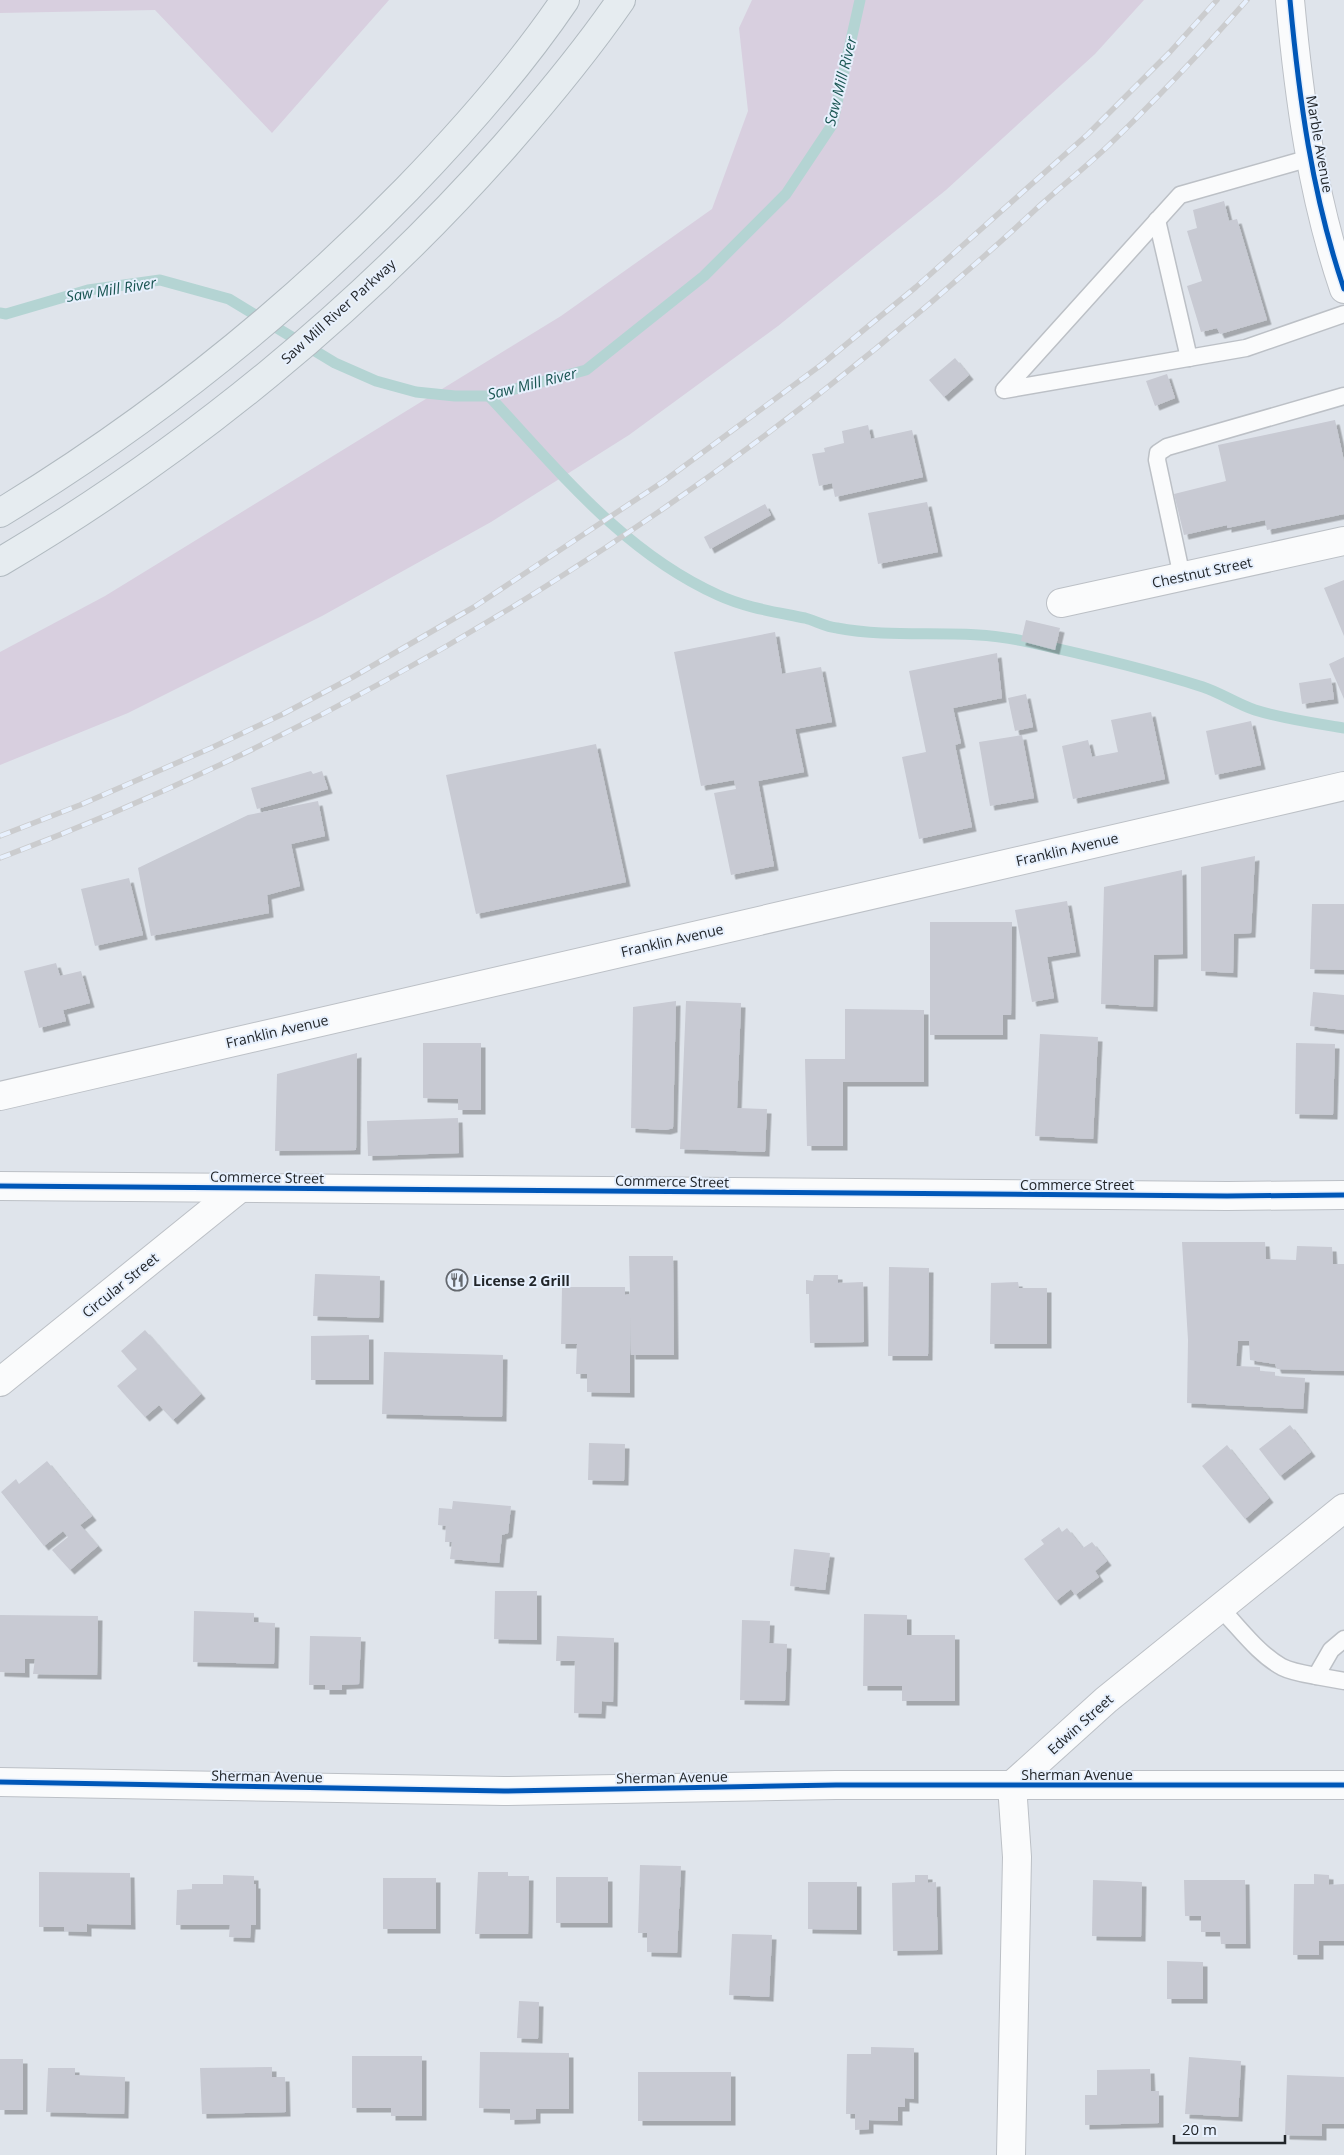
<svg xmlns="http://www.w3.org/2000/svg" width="1344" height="2155" viewBox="0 0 1344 2155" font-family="'Open Sans',sans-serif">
<defs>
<filter id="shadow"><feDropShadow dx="4.5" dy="4.5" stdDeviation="0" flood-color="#0004"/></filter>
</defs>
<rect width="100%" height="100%" fill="#dfe4eb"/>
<g fill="#d8cfdf">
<polygon points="0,0 389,0 272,133 155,10 0,13"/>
<polygon points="752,0 1144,0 1095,54 946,190 778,326 629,435 491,522 322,616 128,713 0,765 0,652 105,596 561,316 712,209 748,111 739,28"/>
</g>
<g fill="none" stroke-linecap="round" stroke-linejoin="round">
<g stroke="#b4d4d3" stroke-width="11">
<polyline points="0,313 6,314 88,290 160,280 229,299 335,363 376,381 416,392 455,396 489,396 586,370 704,276 786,194 832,125 860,0"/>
<path d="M489,396C558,470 624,553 718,595C746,608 776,612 805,618C816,621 826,627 837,628C899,640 961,627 1023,641C1083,654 1144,668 1203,687C1221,693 1237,704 1255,710C1284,719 1314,723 1344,728"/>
</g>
</g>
<g fill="#c8cad3" filter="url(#shadow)">
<polygon points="1224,201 1229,221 1237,219 1267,320 1220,334 1217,328 1201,332 1187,286 1202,281 1187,231 1197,228 1193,210"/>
<polygon points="955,358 969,375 944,397 929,380"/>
<polygon points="1167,374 1175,398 1155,406 1146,381"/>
<polygon points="1335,420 1344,461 1344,514 1267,530 1265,520 1227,528 1227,525 1184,535 1174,494 1226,481 1218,445"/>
<polygon points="868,425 871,439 912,430 923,477 835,497 832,483 819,486 812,454 825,452 824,448 844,443 842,431"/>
<polygon points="927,502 938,552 878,564 868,513"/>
<polygon points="765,504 771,515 710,549 704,537"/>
<polygon points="1344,580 1344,636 1324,588"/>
<polygon points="1026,620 1060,628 1055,650 1021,641"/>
<polygon points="775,632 782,674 821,667 832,722 795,729 804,772 758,781 774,866 731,875 714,793 736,789 734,780 701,786 674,652"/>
<polygon points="997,653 1002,698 953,708 961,743 955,745 972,827 919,839 902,757 926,752 909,671"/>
<polygon points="1344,657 1344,699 1329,664"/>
<polygon points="1331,678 1334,699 1302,704 1299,683"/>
<polygon points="1026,694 1033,727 1015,731 1008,698"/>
<polygon points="1151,712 1165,779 1073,799 1062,746 1088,740 1092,757 1118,752 1111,720"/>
<polygon points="1251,721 1261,765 1215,775 1206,731"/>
<polygon points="1022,735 1034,798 990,806 979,742"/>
<polygon points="596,744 626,882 476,914 446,775"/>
<polygon points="311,771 313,774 322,771 328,789 257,809 251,788"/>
<polygon points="318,801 325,836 291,844 300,886 267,895 269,913 151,936 138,868 248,815"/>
<polygon points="1255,856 1251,933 1234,934 1233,973 1201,971 1201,867"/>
<polygon points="1182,870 1183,954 1154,955 1153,1007 1101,1004 1104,887"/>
<polygon points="129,878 143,935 95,946 81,889"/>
<polygon points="1067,901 1076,952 1047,957 1054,998 1032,1002 1015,910"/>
<polygon points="1312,904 1344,904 1344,970 1310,969"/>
<polygon points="930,922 1012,922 1011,1015 1003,1015 1003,1035 930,1035"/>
<polygon points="56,963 60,976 81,971 90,1003 63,1010 66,1021 39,1028 24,971"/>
<polygon points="1313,992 1344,995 1344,1030 1310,1026"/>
<polygon points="676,1001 673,1128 666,1130 631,1128 633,1007"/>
<polygon points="686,1001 741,1003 737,1108 767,1109 765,1152 680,1149"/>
<polygon points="845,1009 924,1010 924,1082 843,1082 843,1146 807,1146 805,1059 845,1059"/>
<polygon points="1040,1034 1098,1037 1093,1139 1035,1136"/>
<polygon points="423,1043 481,1043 481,1110 458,1110 458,1099 423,1098"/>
<polygon points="1296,1043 1335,1044 1333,1115 1295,1114"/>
<polygon points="357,1053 356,1150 275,1151 277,1074"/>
<polygon points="458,1118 459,1153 368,1156 367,1121"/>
<polygon points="1182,1242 1265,1242 1266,1259 1296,1260 1297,1246 1332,1247 1333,1264 1344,1264 1344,1371 1277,1369 1275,1364 1250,1360 1249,1341 1238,1341 1236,1366 1260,1367 1260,1371 1275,1372 1275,1376 1305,1378 1303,1409 1187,1403 1188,1340"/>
<polygon points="629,1256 673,1256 674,1355 631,1355 630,1318 630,1393 587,1392 587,1374 576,1374 577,1344 561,1344 562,1287 625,1287 625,1295 630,1294"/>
<polygon points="889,1267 929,1268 928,1356 888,1356"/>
<polygon points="315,1274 380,1276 379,1318 313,1316"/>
<polygon points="814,1275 838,1275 838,1283 863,1282 864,1342 810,1343 809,1294 806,1294 806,1280 813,1281"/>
<polygon points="1018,1282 1019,1288 1047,1288 1047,1344 990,1344 991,1283"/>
<polygon points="145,1330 201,1394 173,1420 159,1405 145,1417 117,1386 137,1369 121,1351"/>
<polygon points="369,1335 369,1380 311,1380 311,1336"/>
<polygon points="384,1352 503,1355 502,1417 382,1414"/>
<polygon points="1290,1425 1311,1452 1280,1476 1259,1449"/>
<polygon points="589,1443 625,1444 624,1481 588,1480"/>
<polygon points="1227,1445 1269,1498 1245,1519 1202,1466"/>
<polygon points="47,1461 92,1516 80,1525 98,1546 70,1570 52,1550 68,1537 63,1531 44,1546 1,1492 16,1479 19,1484"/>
<polygon points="453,1501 511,1506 508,1533 502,1535 499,1563 450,1559 452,1542 445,1542 446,1526 438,1525 439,1508 452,1509"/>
<polygon points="1059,1527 1062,1532 1067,1528 1083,1548 1092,1542 1107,1561 1095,1571 1099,1577 1075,1595 1071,1589 1056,1601 1024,1559 1044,1544 1041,1540"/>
<polygon points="794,1549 830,1553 825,1590 790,1586"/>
<polygon points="495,1591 537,1591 537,1640 494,1639"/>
<polygon points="194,1611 254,1613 254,1622 275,1623 274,1664 193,1662"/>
<polygon points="864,1614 907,1615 907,1635 955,1635 955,1701 902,1701 902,1686 863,1686"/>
<polygon points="0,1615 98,1616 97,1675 33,1674 35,1659 25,1659 25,1673 0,1672"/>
<polygon points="742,1620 770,1621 769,1643 787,1644 785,1701 740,1700"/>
<polygon points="310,1636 361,1637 359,1684 342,1685 342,1690 325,1690 325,1685 309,1685"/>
<polygon points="557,1636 614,1638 613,1702 602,1701 601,1714 574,1713 575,1661 556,1661"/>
<polygon points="640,1865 681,1866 677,1953 647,1952 647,1933 638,1933"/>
<polygon points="39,1872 130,1873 131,1925 87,1924 87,1932 64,1931 64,1927 39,1927"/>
<polygon points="478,1872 508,1872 508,1876 529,1876 528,1934 475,1934"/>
<polygon points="1314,1874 1329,1875 1329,1885 1344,1884 1344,1941 1319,1941 1319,1955 1293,1955 1294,1884 1314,1884"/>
<polygon points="223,1875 254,1876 254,1884 256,1884 256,1925 251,1925 250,1938 229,1937 230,1925 176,1925 177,1890 192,1889 192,1884 223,1884"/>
<polygon points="915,1875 928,1875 928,1883 936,1882 938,1950 893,1951 892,1883 915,1882"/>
<rect x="556" y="1877" width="52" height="46"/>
<rect x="383" y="1878" width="53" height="51"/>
<polygon points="1093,1880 1142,1882 1141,1937 1092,1936"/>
<polygon points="1184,1880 1245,1880 1246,1944 1221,1944 1220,1932 1201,1932 1201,1916 1185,1916"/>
<polygon points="808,1882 857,1882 857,1930 808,1929"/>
<polygon points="732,1934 772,1935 769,1997 729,1995"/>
<polygon points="1167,1961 1203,1962 1203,1999 1167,1999"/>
<polygon points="519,2001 539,2002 538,2039 517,2038"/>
<polygon points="871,2047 914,2048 914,2099 905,2098 905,2107 898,2107 898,2121 869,2120 869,2129 855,2130 855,2114 846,2114 847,2054 871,2054"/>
<polygon points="480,2052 569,2053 569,2109 536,2109 536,2119 510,2120 510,2109 479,2108"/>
<polygon points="352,2056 422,2056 422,2116 391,2116 391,2108 352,2108"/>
<polygon points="1189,2057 1241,2061 1238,2117 1185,2114"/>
<rect x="0" y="2059" width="23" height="51"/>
<polygon points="272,2067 272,2077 285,2077 286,2112 202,2114 200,2068"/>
<polygon points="48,2068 75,2068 75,2075 125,2077 124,2114 46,2112"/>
<polygon points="1150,2069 1151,2091 1159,2091 1159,2123 1085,2125 1085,2095 1097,2095 1097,2070"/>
<rect x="638" y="2072" width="93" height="49"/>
<polygon points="1287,2075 1344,2077 1344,2124 1322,2124 1322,2136 1285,2135"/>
</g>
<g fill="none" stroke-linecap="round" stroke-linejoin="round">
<g stroke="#bcc0c6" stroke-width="19">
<g id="lane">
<polyline points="1310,158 1180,195 1004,390 1246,348 1344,314"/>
<polyline points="1157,220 1189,358"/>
<polyline points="1182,577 1157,460 1158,453 1167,447 1344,396"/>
<path d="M1220,1608C1239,1627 1258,1654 1282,1667C1292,1672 1305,1674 1316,1676L1331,1650L1344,1639"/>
<polyline points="1316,1676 1344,1681"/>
</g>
</g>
<g stroke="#bcc0c6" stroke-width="30">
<g id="street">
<polyline points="1061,603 1344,541"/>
<polyline points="0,1186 1227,1196 1344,1195"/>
<polyline points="0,1382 240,1188"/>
<polyline points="0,1782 504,1791 836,1785 1344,1785"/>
<polyline points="1011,2155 1017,1857 1012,1785 1106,1700 1344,1508"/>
</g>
</g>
<g stroke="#bcc0c6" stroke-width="30">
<g id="secondary">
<path d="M1290,0C1299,98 1312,195 1344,289"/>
<polyline points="0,1096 1344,786"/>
</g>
</g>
<g stroke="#b1bac0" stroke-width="30">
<g id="highway">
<path d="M0,513C148,423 286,313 407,189C464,130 519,68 565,0"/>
<path d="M0,562C188,451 361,309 505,146C546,99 586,51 621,0"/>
</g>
</g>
<use href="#lane" stroke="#fafbfc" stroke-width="16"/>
<use href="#street" stroke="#fafbfc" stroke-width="28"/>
<use href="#secondary" stroke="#fafbfc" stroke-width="28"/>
<use href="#highway" stroke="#e6ecf0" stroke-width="28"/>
<g stroke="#cbccce" stroke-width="5.5">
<g id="rail">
<polyline points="0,836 80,805 211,748 283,714 353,677 474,607 664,481 821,365 916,287 1088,134 1170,52 1217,0"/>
<path d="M0,858C385,713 732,490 1034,211C1059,188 1085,168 1109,145C1157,99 1203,50 1247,0"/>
</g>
</g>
<use href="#rail" stroke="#e7f0fd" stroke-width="4" stroke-dasharray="11" stroke-linecap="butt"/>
<g stroke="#e7f0fd" stroke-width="8">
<g id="cycleway">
<path d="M1290,0C1299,98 1312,195 1344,289"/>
<polyline points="0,1186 1227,1196 1344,1195"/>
<polyline points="0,1782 504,1791 836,1785 1344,1785"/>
</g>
</g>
<use href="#cycleway" stroke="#0057b8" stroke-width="5"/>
</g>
<defs>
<g id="restaurant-ring" transform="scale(1.125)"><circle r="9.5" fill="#e7f0fd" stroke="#64686e" stroke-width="1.5"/><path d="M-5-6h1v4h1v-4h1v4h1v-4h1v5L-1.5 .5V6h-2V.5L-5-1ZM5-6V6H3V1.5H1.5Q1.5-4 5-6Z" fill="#64686e"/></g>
</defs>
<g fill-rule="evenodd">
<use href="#restaurant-ring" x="457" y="1280"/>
</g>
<g text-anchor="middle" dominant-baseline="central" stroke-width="4" stroke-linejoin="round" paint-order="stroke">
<g font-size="14" fill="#22262a" stroke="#e7f0fd">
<text transform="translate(1320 144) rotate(80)">Marble Avenue</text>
<text transform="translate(338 311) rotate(-42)">Saw Mill River Parkway</text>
<text transform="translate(1202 572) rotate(-12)">Chestnut Street</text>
<text transform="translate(1067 849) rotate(-13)">Franklin Avenue</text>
<text transform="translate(672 940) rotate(-13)">Franklin Avenue</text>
<text transform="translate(277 1031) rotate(-13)">Franklin Avenue</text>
<text transform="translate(267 1177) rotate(1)">Commerce Street</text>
<text transform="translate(672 1181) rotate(1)">Commerce Street</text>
<text x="1077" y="1184">Commerce Street</text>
<text transform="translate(120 1285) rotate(-39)">Circular Street</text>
<text transform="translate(1080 1724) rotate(-42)">Edwin Street</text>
<text x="1077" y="1774">Sherman Avenue</text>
<text transform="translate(267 1776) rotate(1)">Sherman Avenue</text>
<text transform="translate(672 1777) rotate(-1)">Sherman Avenue</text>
</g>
<g font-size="14" font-weight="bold" fill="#22262a" stroke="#e7f0fd" text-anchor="start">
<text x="473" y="1280">License 2 Grill</text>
</g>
<g font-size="15" font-style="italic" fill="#195552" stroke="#e7f0fd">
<text transform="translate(840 81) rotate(-76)">Saw Mill River</text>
<text transform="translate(111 289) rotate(-9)">Saw Mill River</text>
<text transform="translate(532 383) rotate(-14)">Saw Mill River</text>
</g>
</g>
<path d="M1174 2135v8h111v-8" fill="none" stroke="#22262a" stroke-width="2.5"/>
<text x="1182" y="2135" font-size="15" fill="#22262a" stroke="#e7f0fd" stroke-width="4" paint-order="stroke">20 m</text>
</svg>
